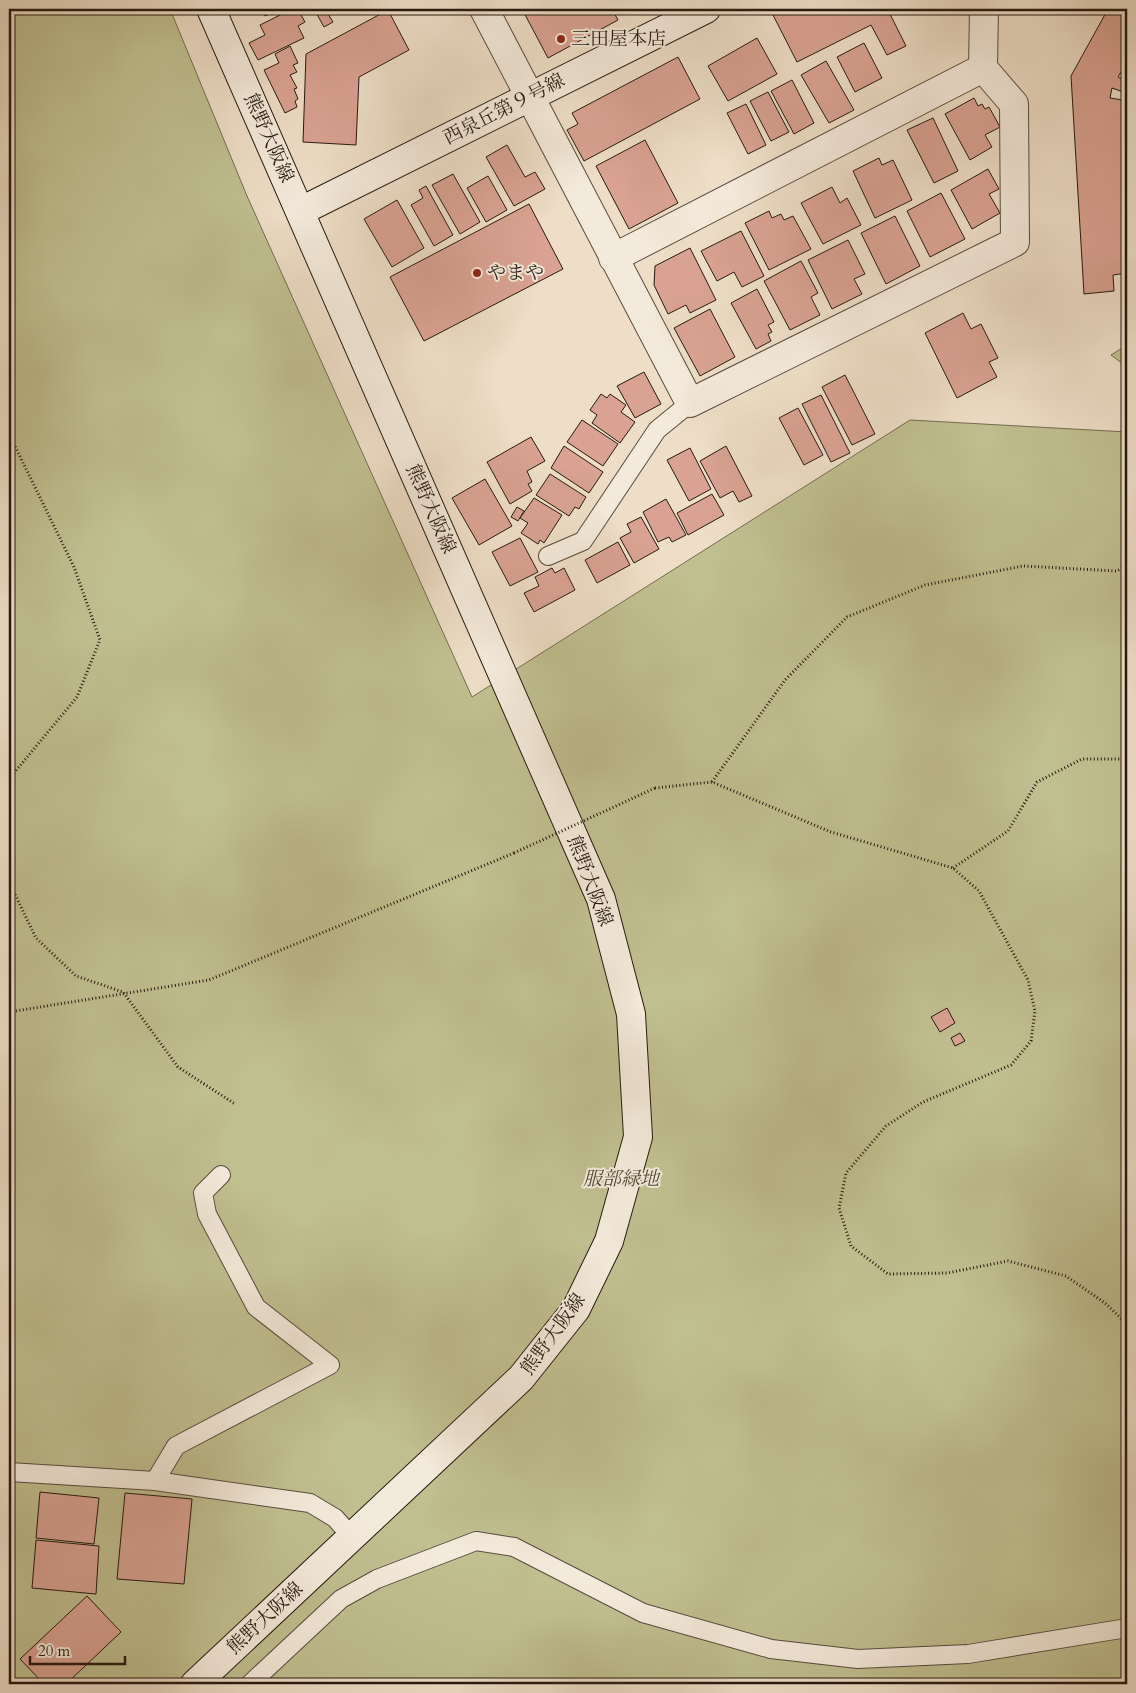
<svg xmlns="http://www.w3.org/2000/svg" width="1136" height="1693" viewBox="0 0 1136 1693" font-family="Cardo,'Noto Serif JP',serif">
<rect width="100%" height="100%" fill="#eedec7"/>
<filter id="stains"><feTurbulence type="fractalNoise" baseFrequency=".004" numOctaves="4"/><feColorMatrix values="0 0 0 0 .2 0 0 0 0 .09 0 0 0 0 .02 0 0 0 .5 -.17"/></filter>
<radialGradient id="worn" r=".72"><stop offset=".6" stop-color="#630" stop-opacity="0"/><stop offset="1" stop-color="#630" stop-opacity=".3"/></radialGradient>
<g fill="#c0bf90" stroke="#746c50">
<polygon points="9,9 170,9 247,196 472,697 910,420 1127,432 1127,1684 9,1684"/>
<polygon points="1127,345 1127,367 1111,355"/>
</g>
<g fill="#d9a292" stroke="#271a10">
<polygon points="262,9 280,9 265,16"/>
<polygon points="292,9 303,9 305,13 301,15 305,22 298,26 304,38 258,60 249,43 265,35 260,25"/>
<polygon points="314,9 325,9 333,22 324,27"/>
<polygon points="522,9 612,9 618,20 548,58"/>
<polygon points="786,9 900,9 890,14 906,46 887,55 871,25 797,62 773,15"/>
<polygon points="1108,9 1127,9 1127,71 1123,69 1118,77 1127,82 1127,89 1126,93 1112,88 1110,98 1123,100 1127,141 1127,273 1113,275 1114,291 1084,294 1071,76"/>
<polygon points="388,10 409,50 359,77 356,145 303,142 306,54"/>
<polygon points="757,38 777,74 728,101 708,66"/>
<polygon points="864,43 882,78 855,92 837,57"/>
<polygon points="290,46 298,63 293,65 297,72 290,75 297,88 294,89 298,99 295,101 297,107 285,113 264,70 279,63 275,54"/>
<polygon points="678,57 700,99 584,161 567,130 578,124 572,113"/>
<polygon points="826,61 854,110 829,123 801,75"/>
<polygon points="792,80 814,123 794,134 771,91"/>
<polygon points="768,92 789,132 771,141 750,101"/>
<polygon points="974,98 978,106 982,104 985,109 989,107 1000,127 985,135 992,147 970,160 945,114"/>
<polygon points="746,104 766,145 748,154 727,113"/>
<polygon points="933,118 958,171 934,183 907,130"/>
<polygon points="645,140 678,203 629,229 596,166"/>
<polygon points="507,145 525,177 535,172 545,189 514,206 486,157"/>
<polygon points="879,158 882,165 893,160 912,200 875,218 853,171"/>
<polygon points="988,169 999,189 989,194 1000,213 972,229 951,190"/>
<polygon points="453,174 480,222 460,234 432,185"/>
<polygon points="488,176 507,210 486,222 467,188"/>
<polygon points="426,186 453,235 434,246 411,205 423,198 419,190"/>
<polygon points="832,187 840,203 847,198 861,225 823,244 801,203"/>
<polygon points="941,193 965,239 930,257 907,211"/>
<polygon points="397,200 424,248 392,267 364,219"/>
<polygon points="529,204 563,269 424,341 390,277"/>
<polygon points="769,211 772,218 781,214 784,220 793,216 811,249 769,270 745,223"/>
<polygon points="895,216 920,266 886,284 861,233"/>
<polygon points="741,231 764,276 742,287 734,272 717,281 701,251"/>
<polygon points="848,240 865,274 854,279 862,294 832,309 808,260"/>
<polygon points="690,248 716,300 690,313 686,305 668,314 654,285 655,266"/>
<polygon points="801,261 818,293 811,297 820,315 790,330 764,281"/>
<polygon points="757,289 774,322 768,325 772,332 768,334 771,341 756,349 731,303"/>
<polygon points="710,309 735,357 700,376 674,328"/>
<polygon points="963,313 971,329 981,324 998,358 989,362 997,377 957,398 925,333"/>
<polygon points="644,372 661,404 635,418 617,386"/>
<polygon points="845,375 875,434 852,445 822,387"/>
<polygon points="601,394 607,398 610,394 626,405 621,412 635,422 620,443 592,423 597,415 590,410"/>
<polygon points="821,395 850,453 831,462 802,404"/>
<polygon points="798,408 823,455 804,465 779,418"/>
<polygon points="582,420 618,444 603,466 567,442"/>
<polygon points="531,437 545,461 527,471 532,482 528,484 532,491 510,504 487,462"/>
<polygon points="564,446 603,472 589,493 551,468"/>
<polygon points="726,446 752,496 739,502 733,491 720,498 700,461"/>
<polygon points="690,448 711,489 689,501 667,460"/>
<polygon points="550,474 586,497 579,509 575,507 569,516 536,495"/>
<polygon points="485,479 512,526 479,545 452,498"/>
<polygon points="712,494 724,515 688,535 677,513"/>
<polygon points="534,498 562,515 544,543 540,540 538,544 521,533 528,523 520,518"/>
<polygon points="666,499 686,535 672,542 669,537 658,542 643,512"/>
<polygon points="517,507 524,511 518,521 511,517"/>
<polygon points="641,517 659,549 634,563 620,538 631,532 627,524"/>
<polygon points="520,538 538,572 510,586 492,552"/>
<polygon points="618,542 630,565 597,583 585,560"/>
<polygon points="552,568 555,573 564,568 575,590 534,612 524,593 539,586 535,577"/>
<polygon points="947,1008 955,1023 940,1032 931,1017"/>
<polygon points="960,1033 965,1041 955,1046 951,1038"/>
<polygon points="40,1492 99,1498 94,1544 36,1538"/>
<polygon points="125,1493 192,1499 184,1584 117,1579"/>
<polygon points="36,1540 99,1546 96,1594 32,1588"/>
<polygon points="87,1596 121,1632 66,1684 44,1684 20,1659"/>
</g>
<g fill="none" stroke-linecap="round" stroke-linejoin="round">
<g stroke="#594b3e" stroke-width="20">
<g id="lane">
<polyline points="548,556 583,541 657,430 690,403"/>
<polyline points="9,1472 155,1481 310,1503 335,1518 352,1537"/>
<polyline points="155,1481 176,1446 330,1365 256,1307 207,1214 203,1193 221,1175"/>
<polyline points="250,1684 341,1599 377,1579 476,1541 514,1547 643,1613 771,1649 858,1659 968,1654 1127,1628"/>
</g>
</g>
<g stroke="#594b3e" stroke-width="30">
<g id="street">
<polyline points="484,9 690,403 1015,242 1014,104 983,68 984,9"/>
<polyline points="613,258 983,68"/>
</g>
</g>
<g stroke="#271a10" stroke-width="30">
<g id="secondary">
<polyline points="301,211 706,9"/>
<polyline points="195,1684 521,1378 576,1309 609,1241 638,1137 631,1014 601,899 211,9"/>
</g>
</g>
<g stroke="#271a10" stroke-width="3" stroke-dasharray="1 2.5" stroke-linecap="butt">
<polyline points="9,434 74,567 100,640 77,697 9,779"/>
<polyline points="712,782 785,680 847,617 925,585 1023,566 1117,571 1127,565"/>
<polyline points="655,788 712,782 831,832 953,868 979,891 1028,980 1035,1011 1031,1041 1011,1065 923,1102 886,1126 846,1173 839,1208 851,1246 888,1274 947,1273 1008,1261 1066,1276 1105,1303 1127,1324"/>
<polyline points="953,868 1008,831 1037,782 1082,759 1127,759"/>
<polyline points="9,882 36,938 76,976 123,992 178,1067 235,1104"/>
<polyline points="9,1012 209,980 514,853"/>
</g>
<use href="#lane" stroke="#f4eadb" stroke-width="18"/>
<use href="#street" stroke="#f4eadb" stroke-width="28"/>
<use href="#secondary" stroke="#f4eadb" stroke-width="28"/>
<polyline stroke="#271a10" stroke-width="3" stroke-dasharray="1 2.5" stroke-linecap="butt" points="514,853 655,788"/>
</g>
<g fill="#8f2418" stroke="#f4eadb" stroke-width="2">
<circle cx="561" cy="39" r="5"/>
<circle cx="477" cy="273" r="5"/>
</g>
<g text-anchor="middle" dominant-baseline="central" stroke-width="4" stroke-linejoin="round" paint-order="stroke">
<g font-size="19" fill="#271a10" stroke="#f4eadb" text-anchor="start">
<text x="571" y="39">三田屋本店</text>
<text x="487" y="273">やまや</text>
</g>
<g font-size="19" fill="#271a10" stroke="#f4eadb">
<text transform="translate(504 109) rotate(-27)">西泉丘第９号線</text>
<text transform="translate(269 138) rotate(66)">熊野大阪線</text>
<text transform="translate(431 509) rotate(66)">熊野大阪線</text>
<text transform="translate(590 881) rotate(69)">熊野大阪線</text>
<text transform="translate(553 1334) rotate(-54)">熊野大阪線</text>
<text transform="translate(265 1618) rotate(-43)">熊野大阪線</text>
</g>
<g font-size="19" font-style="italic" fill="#554c36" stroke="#f4eadb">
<text x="621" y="1179">服部緑地</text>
</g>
</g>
<rect width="1136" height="1693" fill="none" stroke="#eedec7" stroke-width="30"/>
<rect x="10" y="10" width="1116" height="1673" fill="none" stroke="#271a10" stroke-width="2.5"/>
<rect x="15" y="15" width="1106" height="1663" fill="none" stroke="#271a10"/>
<path d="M30 1656v8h95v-8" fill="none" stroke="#271a10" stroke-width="2.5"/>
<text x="38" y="1656" font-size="15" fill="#271a10" stroke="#f4eadb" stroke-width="4" paint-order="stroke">20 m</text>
<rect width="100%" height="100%" filter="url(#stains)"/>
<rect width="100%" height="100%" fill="url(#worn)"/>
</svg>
